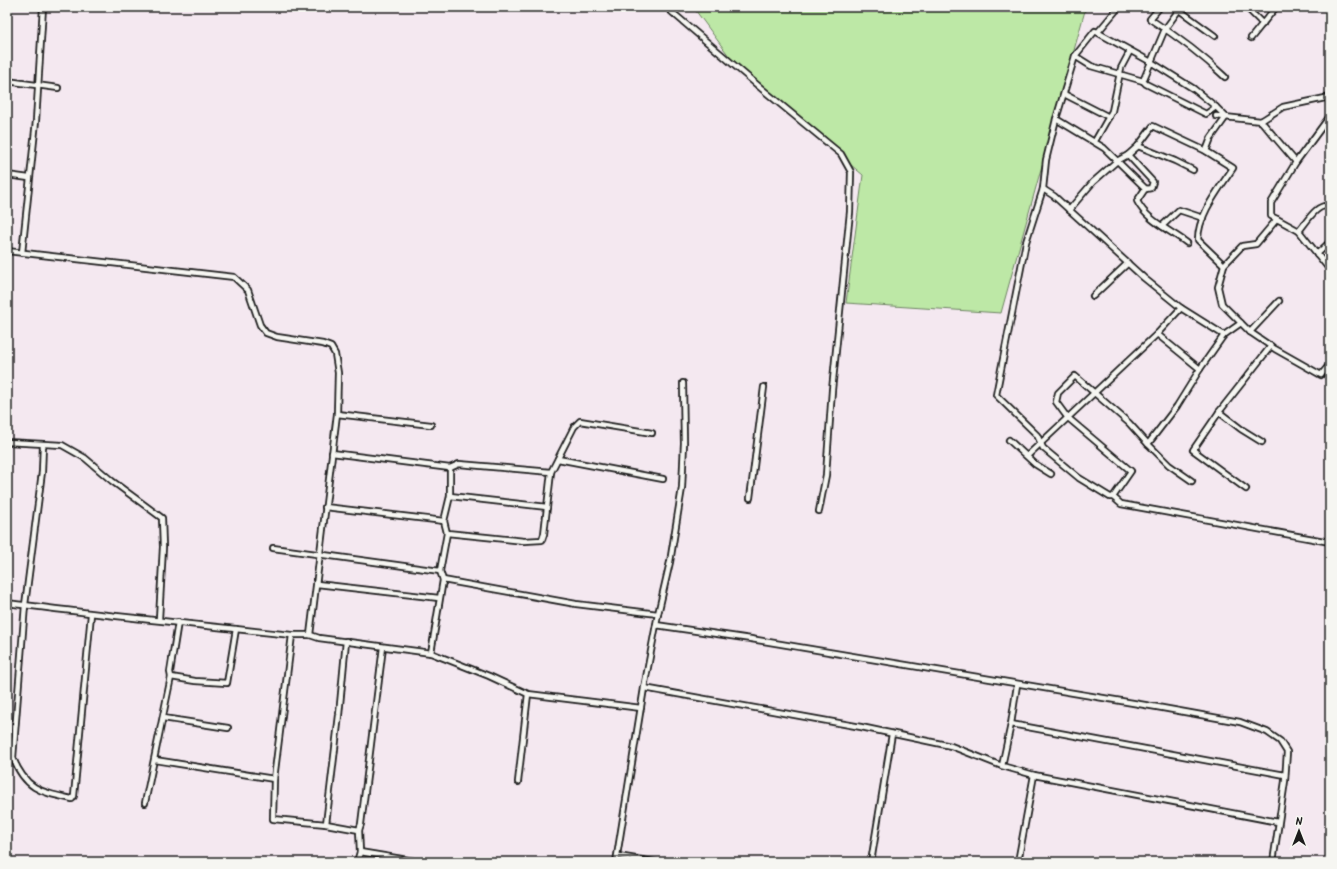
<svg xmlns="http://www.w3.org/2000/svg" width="1337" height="869" viewBox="0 0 1337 869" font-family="Kalam,sans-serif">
<rect width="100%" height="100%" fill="#f4e8f0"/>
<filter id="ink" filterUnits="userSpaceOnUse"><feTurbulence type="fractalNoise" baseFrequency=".025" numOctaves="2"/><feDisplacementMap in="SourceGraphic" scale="8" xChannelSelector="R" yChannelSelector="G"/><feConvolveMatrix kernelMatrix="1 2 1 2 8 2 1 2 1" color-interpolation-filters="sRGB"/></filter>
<g filter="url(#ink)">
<polygon fill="#bde8a6" stroke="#6c8261" points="693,7 1086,7 1001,313 846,303 863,175 743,75"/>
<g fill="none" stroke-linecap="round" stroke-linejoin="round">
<g stroke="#1c1c1c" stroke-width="8">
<g id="minor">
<polyline points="666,7 762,89 841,154 851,172 850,212 832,390 826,475 819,511"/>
<path d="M1160,7L1150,19C1178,37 1201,54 1225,77"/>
<polyline points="1175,7 1215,36"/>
<polyline points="1246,7 1263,24"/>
<polyline points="1098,32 1119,7"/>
<polyline points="1251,38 1276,7"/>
<polyline points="1075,56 1091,66 1143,81 1146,84 1206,114 1216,107"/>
<polyline points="7,81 58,88"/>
<polyline points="1143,81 1165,29 1181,7"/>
<polyline points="1064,94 1109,117"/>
<polyline points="1216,116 1261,121 1283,107 1330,97"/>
<polyline points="1330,116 1296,162 1271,203 1271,216 1277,219 1256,244 1242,246 1224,265 1218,287 1222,304 1250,332 1275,349 1321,375 1330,364"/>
<polyline points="1056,119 1104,148 1146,189 1151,188 1153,182 1128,155"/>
<polyline points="1261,121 1296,162"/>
<polyline points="1095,141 1112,111 1121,68 1130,51"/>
<polyline points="1138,146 1175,161 1193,170"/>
<polyline points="1206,151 1211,138 1226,117 1216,107 1194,89 1151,62 1095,31 1075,56 1056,119 1046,160 1043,189 1026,242 996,395 1037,435 1043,448 1079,478 1110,497 1113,497 1121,504 1330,542"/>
<polyline points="7,175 29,178"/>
<polyline points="1043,189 1054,196 1144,278 1181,308 1224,335"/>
<path d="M1145,189L1137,201C1147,221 1170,230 1187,243"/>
<path d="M1069,210L1093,182L1117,161L1128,155L1138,146L1153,126L1206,151L1233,168C1220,188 1198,214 1198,240L1224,265"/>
<polyline points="1277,219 1299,231 1330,270"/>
<polyline points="1162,226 1179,210 1203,218"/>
<path d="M1299,231C1306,223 1318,201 1330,207"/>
<polyline points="7,251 234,277 248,290 260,325 266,333 277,337 323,344 331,347 335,354 338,373 337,414 310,635"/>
<polyline points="22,253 36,121 43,7"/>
<polyline points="1317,254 1330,242"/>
<polyline points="1093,296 1128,263"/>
<polyline points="1250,332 1279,301"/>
<polyline points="1157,334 1200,369"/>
<polyline points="1219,412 1241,429 1262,442"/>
<polyline points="337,414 431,425"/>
<polyline points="1009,440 1035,464 1051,474"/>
<polyline points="7,442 62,445 85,458 112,481 162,518 163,547 159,619"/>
<polyline points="1148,444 1177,406 1200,369 1224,335 1241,323"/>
<path d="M43,445L42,472L25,605L13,758C26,790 41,792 72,799L74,796L91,614"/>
<polyline points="332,453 450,468 459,464 551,472"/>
<polyline points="1027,456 1157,334 1181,308"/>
<polyline points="558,459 663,479"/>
<polyline points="1246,489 1193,450 1219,412 1271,346"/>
<polyline points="450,496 547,507"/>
<polyline points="1113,497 1131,471 1067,417 1056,402 1058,393 1075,376 1129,423 1148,444 1169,465 1192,481"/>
<polyline points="750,498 764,387"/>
<polyline points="325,507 444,521"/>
<polyline points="447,533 524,541 542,540 544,534 551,472 574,427 580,421 652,433"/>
<polyline points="273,548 440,571"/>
<polyline points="443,580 576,604 658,614"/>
<polyline points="317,584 439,598"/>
<path d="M7,603C102,615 197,625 292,635H310L319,638L431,653L489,676L528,694L641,708"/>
<polyline points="656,625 751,639 1157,707 1240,722 1267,732 1280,741 1287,752 1285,781 1273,862"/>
<polyline points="292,635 274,779 273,819 326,824 359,830"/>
<polyline points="431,653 443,580 440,571 447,533 444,521 450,496 450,468"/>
<polyline points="171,677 195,681 227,683 236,629"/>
<polyline points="644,688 861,727 951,746 1002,766 1034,775 1278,822"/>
<polyline points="163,718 228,728"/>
<polyline points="1011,724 1285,775"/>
<polyline points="155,760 274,779"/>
<polyline points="1002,766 1011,724 1017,685"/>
<polyline points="518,782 528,694"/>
<polyline points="145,803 171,677 170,672 178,622"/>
<polyline points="326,824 339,715 346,641"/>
<polyline points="360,852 359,830 361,824 383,647"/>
<polyline points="618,856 654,862"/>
<polyline points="357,862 360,852 420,862"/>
<polyline points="616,862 644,688 658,614 670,562 682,488 684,443 683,383"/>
<polyline points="871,862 892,734"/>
<polyline points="1018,862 1034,775"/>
</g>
</g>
<use href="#minor" stroke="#f6f6f2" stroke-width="4.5"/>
</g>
</g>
<rect width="1337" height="869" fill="none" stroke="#f6f6f2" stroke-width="24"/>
<rect x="12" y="12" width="1313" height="845" fill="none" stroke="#1c1c1c" stroke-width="1.5" filter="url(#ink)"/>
<g transform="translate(1299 831)" stroke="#f6f6f2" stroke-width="3" paint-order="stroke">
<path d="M0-3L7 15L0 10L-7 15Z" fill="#1c1c1c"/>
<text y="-6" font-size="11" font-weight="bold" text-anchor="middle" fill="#1c1c1c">N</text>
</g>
</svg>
